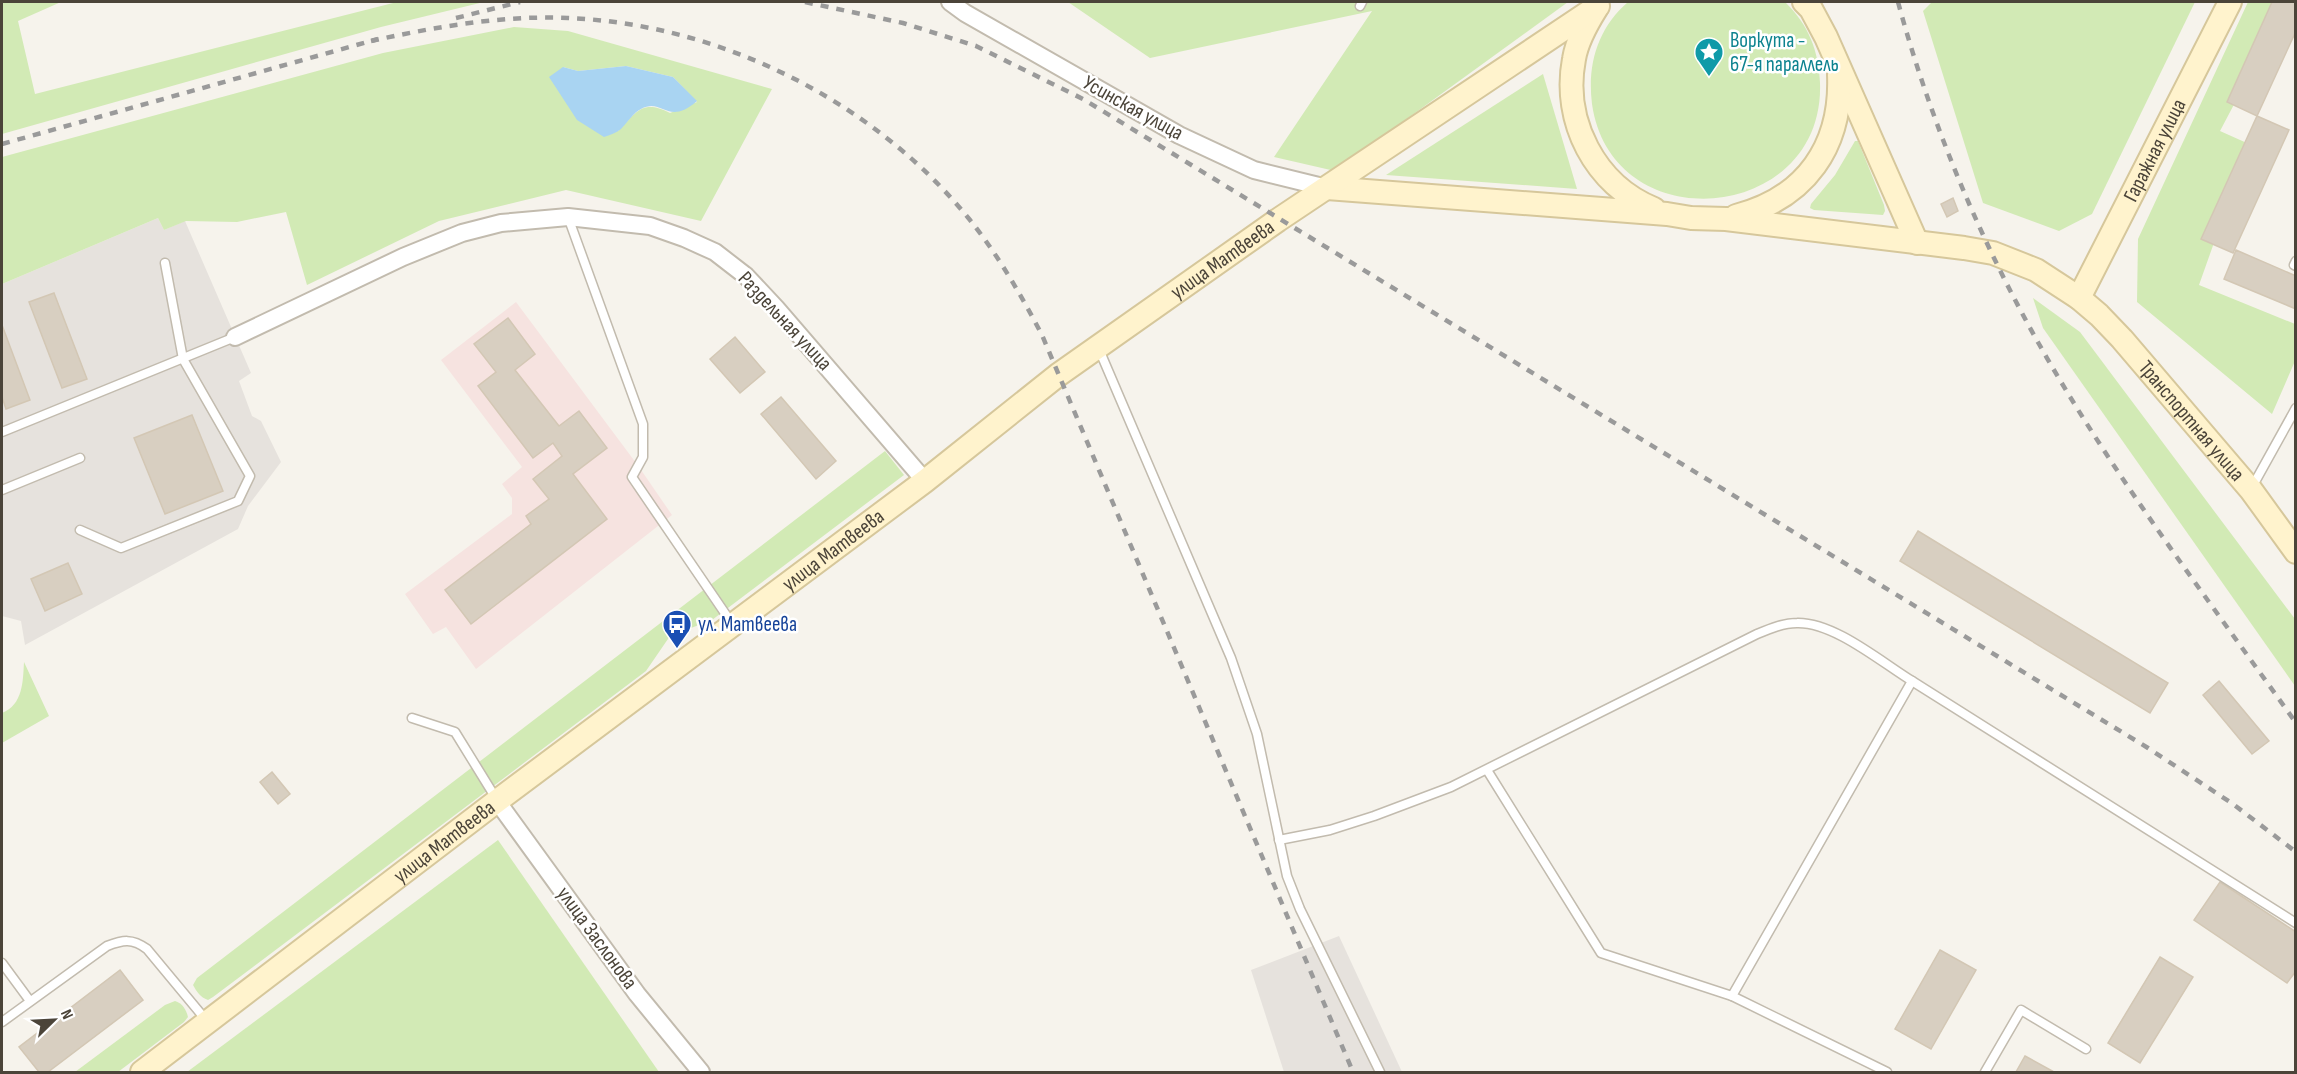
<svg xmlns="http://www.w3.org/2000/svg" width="2297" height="1074" viewBox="0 0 2297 1074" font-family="'Sofia Sans Condensed',sans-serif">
<rect width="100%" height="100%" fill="#f6f3ec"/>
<g fill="#e6e2dd">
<polygon points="158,218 164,230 185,221 251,373 239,381 252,416 261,421 281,462 248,506 238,529 25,645 21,621 2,616 2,284"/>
<polygon points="1339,936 1402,1072 1284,1072 1251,970"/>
</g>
<polygon fill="#f6e3e0" points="516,302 639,467 672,515 476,669 446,627 433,634 405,594 512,514 512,498 502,484 522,467 441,360"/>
<g fill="#d2eab5" fill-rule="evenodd">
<polygon points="2,2 61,2 18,21 35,94 397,2 484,2 381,27 2,134"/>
<polygon points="1068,2 1568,2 1335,171 1274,157 1372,11 1150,58"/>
<path d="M1628,2H1785C1808,24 1819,51 1820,83C1825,223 1612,243 1592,104C1587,64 1598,28 1628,2Z"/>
<polygon points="1932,2 2195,2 2092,214 2059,231 1983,203 1923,11"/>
<polygon points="2248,2 2288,2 2220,131 2249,144 2199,285 2295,324 2295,361 2272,414 2137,302 2138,239"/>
<path d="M514,27L568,31L772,89L701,221L566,190L439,221L307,285L286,212L237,222L186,221L164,230L158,218L2,284V157L383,53ZM626,66L673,77L697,102L670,113C642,99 637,112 618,131L563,67L578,71Z"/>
<polygon points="1543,74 1577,189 1386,175"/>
<polygon points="1855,141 1858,141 1884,205 1885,211 1883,215 1814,210 1810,208 1811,204 1835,175"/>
<polygon points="2033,298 2080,332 2295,619 2295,686 2043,328"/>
<path d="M885,451L904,475L712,620L670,636L646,671L213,997L208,1000C200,997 197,992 193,985L197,978Z"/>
<path d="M24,662L49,716L2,743V713C23,705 23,681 24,662Z"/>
<polygon points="498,840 659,1072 187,1072"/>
<path d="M175,1001C182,1003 186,1009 188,1017L184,1022L118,1072H75L165,1005Z"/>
</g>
<path fill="#a9d4f2" d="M626,66L673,77L697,101C667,127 663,97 641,109C634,112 627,123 621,129C616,133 610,135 604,137L577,120L549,77L563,67L578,71Z"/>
<g fill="#d8cfc1" stroke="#d3c7b4" stroke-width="1.5">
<polygon points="2272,2 2296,2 2296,31 2257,116 2227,102"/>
<polygon points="2257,116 2289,130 2233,253 2201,239"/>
<polygon points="1953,198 1958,211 1947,217 1941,204"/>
<polygon points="2236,250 2296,276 2296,309 2224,279"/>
<polygon points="54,293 87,379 62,388 29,302"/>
<polygon points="508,318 535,354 515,370 559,426 579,411 607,448 573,474 607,519 471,624 445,590 531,524 526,516 549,499 533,479 562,456 553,443 533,458 478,386 496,372 474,344"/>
<polygon points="2,325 30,400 6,409 2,397"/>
<polygon points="735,337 765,372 740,393 710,359"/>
<polygon points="781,397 836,461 816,479 761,414"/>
<polygon points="192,415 223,491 165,514 134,438"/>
<polygon points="1918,531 2168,683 2150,713 1900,561"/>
<polygon points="68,563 82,594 45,611 31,579"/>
<polygon points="2219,681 2269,741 2252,754 2203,695"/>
<polygon points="272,772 290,794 278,804 260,782"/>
<polygon points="2220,882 2296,932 2296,971 2287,983 2194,920"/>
<polygon points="1940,950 1976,970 1931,1049 1895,1029"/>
<polygon points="2160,957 2193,977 2140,1063 2108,1043"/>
<polygon points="120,970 143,1000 48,1072 39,1072 19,1047"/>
<polygon points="2025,1056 2054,1072 2016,1072"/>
</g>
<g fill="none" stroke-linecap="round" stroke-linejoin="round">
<g stroke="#c2bbae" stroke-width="11">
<g id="lane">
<polyline points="1360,6 1362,2"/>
<polyline points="568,217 643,424 643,457 632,477 733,625"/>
<polyline points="2296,261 2294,265 2296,266"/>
<polyline points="1098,347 1231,658 1257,734 1287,876 1300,909 1380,1072"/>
<polyline points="2,432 235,337"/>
<polyline points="2251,489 2296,408"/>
<polyline points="2,490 80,458"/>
<polyline points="80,530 121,548 238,501 250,476 183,359 165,263"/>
<polyline points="1912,681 2296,923"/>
<polyline points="412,718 455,732 497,800"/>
<polyline points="1487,770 1601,953 1732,996"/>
<path d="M1279,840L1330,830L1374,816L1451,787L1757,634C1769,629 1783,623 1797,623C1834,622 1881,662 1912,681L1732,996L1887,1072"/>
<polyline points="2,963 30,1001"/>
<path d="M2,1022L107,946C123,940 132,938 147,949L206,1020"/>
<polyline points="1985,1072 2021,1010 2086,1049"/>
</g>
</g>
<g stroke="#c2bbae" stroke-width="20">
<g id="street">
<polyline points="950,2 965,13 1179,135 1254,170 1327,188"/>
<polyline points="235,337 403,257 462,233 501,223 568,217 650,226 684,238 715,252 746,276 776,308 925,481"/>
<polyline points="497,801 637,994 701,1072"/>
</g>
</g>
<g stroke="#d6c79b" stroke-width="26">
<g id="secondary">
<polyline points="1804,2 1811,9 1826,37 1917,243"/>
<path d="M1596,9C1586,25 1577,41 1574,59C1562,121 1595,185 1654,209"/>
<path id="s1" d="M1327,188L1667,214L1691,218L1726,219L1964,248L1993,253L2036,270L2079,298L2099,315L2122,339L2251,490L2296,552"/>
<path d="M1736,216C1806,198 1842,146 1839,75"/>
<path id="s2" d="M2079,298L2230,2"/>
<path id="s3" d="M142,1072L497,801L925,481L1058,375L1278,220L1598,6"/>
</g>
</g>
<use href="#lane" stroke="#fff" stroke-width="8"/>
<use href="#street" stroke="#fff" stroke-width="16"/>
<use href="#secondary" stroke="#fff3cd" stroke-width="22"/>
<g stroke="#9a9a9a" stroke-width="4.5" stroke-dasharray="8 8" stroke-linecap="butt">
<polyline points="805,2 903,23 976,46 1083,99 2148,748 2233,804 2296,852"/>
<path d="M1898,2C1930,120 1979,238 2039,344C2114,477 2208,599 2296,723"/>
<polyline points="456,18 520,2"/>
<path d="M371,41C435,27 502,15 568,18C720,24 874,101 970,220C998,255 1021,295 1042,335L1353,1072"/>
<polyline points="2,144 378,39"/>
</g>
</g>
<defs>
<g id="sight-pin" transform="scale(1.5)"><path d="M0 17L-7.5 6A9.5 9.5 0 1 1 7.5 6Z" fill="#0f9aa8" stroke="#fff"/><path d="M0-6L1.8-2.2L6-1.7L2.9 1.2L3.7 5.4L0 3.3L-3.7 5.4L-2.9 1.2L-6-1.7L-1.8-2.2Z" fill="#fff"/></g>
<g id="bus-pin" transform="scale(1.5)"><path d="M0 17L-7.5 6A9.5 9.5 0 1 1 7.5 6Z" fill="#1a4fb4" stroke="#fff"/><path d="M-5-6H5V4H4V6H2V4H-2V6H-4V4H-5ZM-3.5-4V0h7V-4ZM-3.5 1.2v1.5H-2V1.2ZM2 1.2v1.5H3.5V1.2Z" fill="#fff"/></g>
</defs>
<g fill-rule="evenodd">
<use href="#sight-pin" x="1709" y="52"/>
<use href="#bus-pin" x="677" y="624"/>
</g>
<g text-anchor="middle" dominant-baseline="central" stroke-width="5" stroke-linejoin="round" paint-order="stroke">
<g font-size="21" fill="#0d838f" stroke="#fff" text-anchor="start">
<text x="1730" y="40">Воркута -<tspan x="1730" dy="24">67-я параллель</tspan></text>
</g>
<g font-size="21" fill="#4b4439" stroke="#fff">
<text transform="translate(1133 108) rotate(29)">Усинская улица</text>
<text stroke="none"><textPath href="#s2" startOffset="166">Гаражная улица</textPath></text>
<text stroke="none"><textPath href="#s3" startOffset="1352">улица Матвеева</textPath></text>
<text transform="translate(785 321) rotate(47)">Раздельная улица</text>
<text stroke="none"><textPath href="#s1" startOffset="934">Транспортная улица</textPath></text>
<text stroke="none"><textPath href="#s3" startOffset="866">улица Матвеева</textPath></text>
<text stroke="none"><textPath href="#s3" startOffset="380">улица Матвеева</textPath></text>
<text transform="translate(597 938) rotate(54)">улица Заслонова</text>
</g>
<g font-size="21" fill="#164399" stroke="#fff" text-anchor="start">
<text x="698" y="624">ул. Матвеева</text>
</g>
</g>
<rect width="2297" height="1074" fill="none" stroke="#4b4439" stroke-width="6"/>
<g transform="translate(54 1020) rotate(66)" stroke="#ffffff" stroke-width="4.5" paint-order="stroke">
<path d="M0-4.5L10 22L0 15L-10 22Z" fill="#4b4439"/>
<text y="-9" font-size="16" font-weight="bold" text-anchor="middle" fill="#4b4439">N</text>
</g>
</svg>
